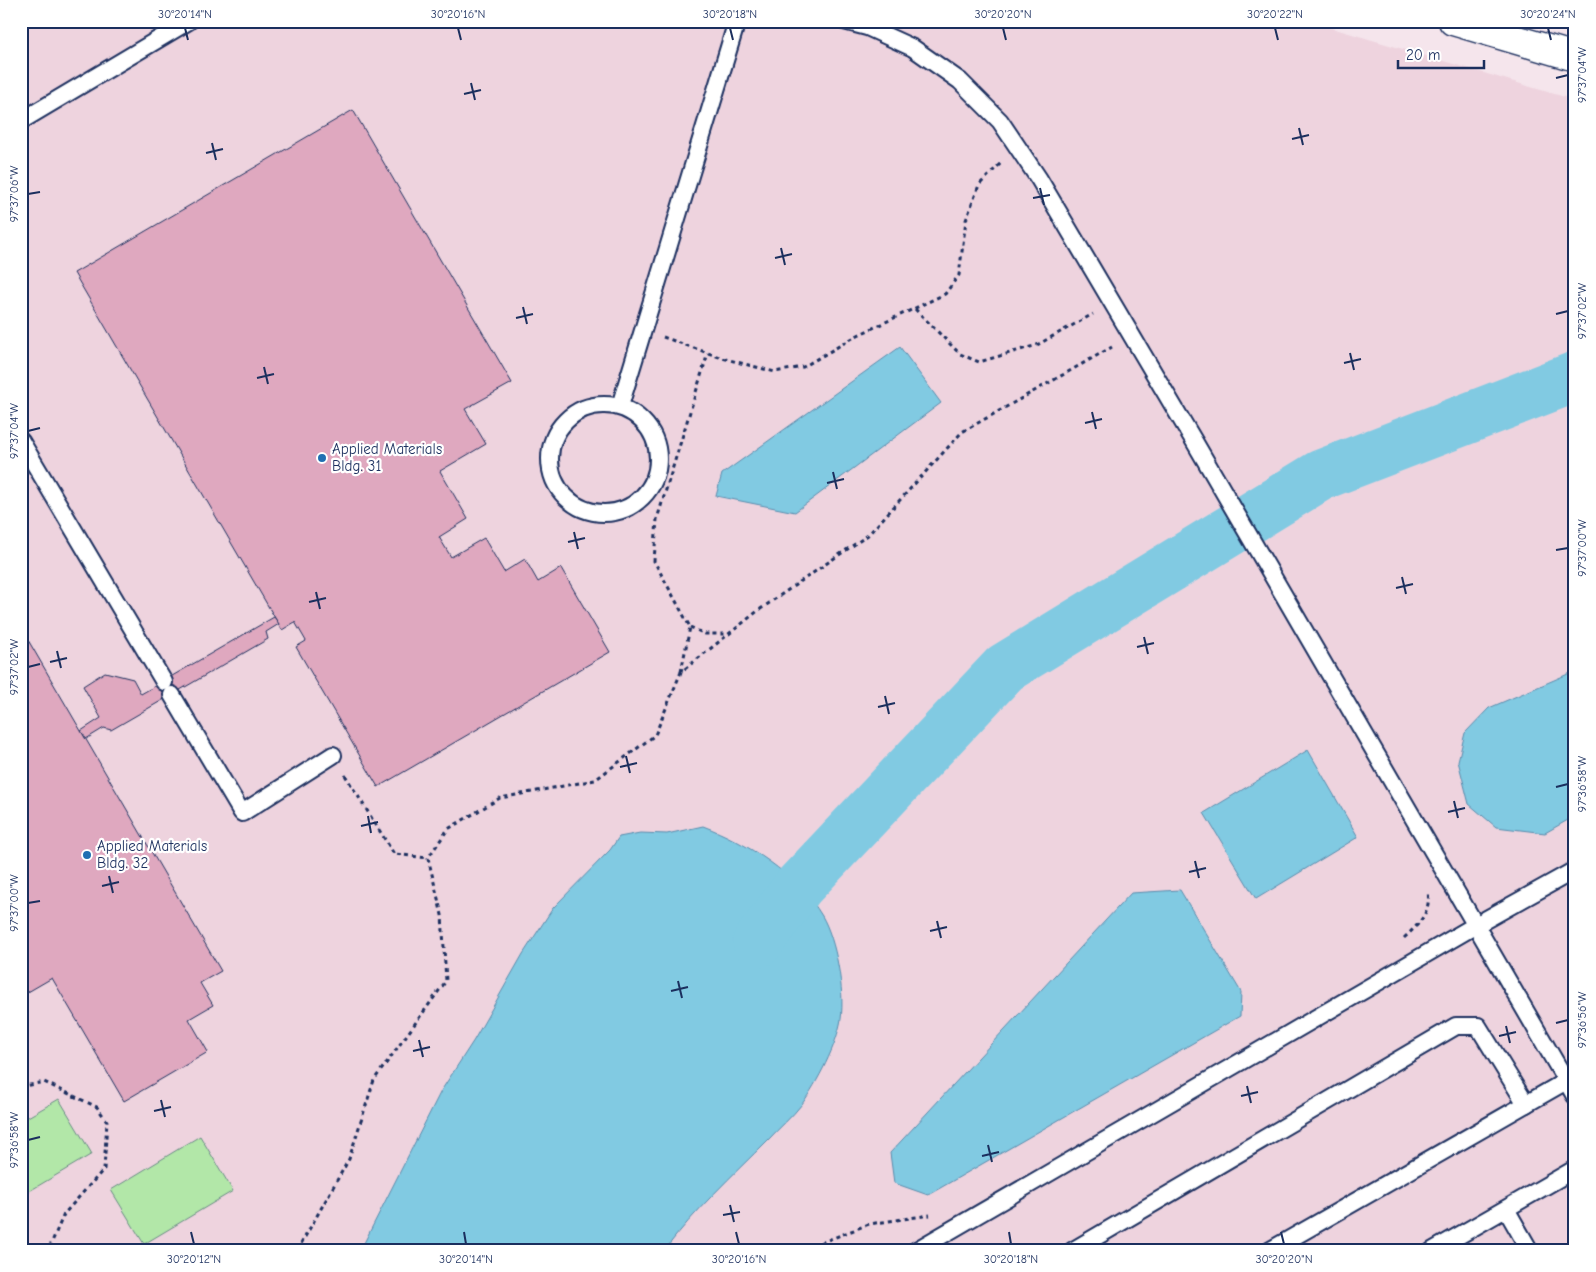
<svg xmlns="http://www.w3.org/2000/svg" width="1596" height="1272" viewBox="0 0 1596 1272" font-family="'Comic Neue',sans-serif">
<rect width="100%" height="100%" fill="#f5e5ec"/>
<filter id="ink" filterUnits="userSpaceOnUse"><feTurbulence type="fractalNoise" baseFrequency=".02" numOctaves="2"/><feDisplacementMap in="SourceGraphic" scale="10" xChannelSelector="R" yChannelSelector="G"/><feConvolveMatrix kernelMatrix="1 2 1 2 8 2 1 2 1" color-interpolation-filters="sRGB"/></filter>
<g filter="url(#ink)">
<polygon fill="#eed3de" points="21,21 1308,21 1575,100 1575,1251 21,1251"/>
<g fill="#b2e7a8" stroke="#668b83">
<polygon points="59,1099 92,1154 21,1196 21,1121"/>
<polygon points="200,1136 233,1191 144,1244 111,1190"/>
</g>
<g fill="#81cae2" stroke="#588cad">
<polygon points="900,347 941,403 795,512 716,496 722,474"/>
<polygon points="1575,671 1575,816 1545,833 1496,827 1469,804 1458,761 1465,733 1489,708"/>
<polygon points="1308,750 1358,837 1256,899 1204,813"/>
<path d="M703,826C746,842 798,875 822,916C836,940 845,991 841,1019C837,1045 817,1083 802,1104C792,1117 779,1128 768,1140C732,1176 695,1210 664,1251H360L441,1091L474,1040L523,954L553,908L610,850L619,837L640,833L667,834Z"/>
<polygon points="1180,890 1241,992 1240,1016 928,1195 894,1183 890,1153 1131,893"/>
</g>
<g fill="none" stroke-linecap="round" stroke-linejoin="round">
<polyline stroke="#81cae2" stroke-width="51" points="758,942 799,886 1005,668 1321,475 1575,377"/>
</g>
<g fill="#dfa8bf" stroke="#1b2f5e">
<polygon points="353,110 512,383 465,409 486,444 440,471 468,519 439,537 451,557 484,538 504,572 525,559 538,582 561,568 610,652 378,787 296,647 306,641 295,622 282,630 74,273"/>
<polygon points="274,617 279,624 266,632 268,639 111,730 104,728 86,739 81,731 101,718 83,686 105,672 133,679 141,694"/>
<polygon points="21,628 221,971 200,983 213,1005 189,1019 208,1052 124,1101 52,978 21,996"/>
</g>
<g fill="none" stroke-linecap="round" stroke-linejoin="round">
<g stroke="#1b2f5e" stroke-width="20">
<g id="service">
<polyline points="844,21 867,27 913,48 960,81 1000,121 1039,179 1194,441 1575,1096"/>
<polyline points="21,121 189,21"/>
<circle cx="604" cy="459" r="54"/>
<polyline points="620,406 737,21"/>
<polyline points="21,441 164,682"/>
<polyline points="172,695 242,813 333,755"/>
<polyline points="1506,1209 1530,1251"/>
<polyline points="915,1251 1476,925 1575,870"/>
<polyline points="1072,1251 1456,1026 1478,1026 1526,1104"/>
<polyline points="1269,1251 1575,1076"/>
<polyline points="1432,1251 1575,1169"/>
</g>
</g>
<g stroke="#1b2f5e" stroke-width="31">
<polyline id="tertiary" points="1453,21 1575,57"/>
</g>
<g stroke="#1b2f5e" stroke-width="3" stroke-dasharray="4 4" stroke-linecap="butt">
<polyline points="915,309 960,354 979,362 1037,345 1093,314"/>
<polyline points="663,337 722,358 775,372 803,367 858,335 945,294 959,275 966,220 979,185 1001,163"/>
<polyline points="690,627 705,634 728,634"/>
<polyline points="681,672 690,627 654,561 657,519 708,353"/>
<polyline points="345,775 394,854 428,858"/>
<path d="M1404,938C1419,924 1431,913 1428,891"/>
<polyline points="21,1087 44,1082 97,1107 107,1121 104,1169 64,1214 48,1251"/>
<polyline points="297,1251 349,1159 374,1080 446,981 442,915 428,858 448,829 500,798 595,780 655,735 681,672 759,610 868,535 962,432 1112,347"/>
<polyline points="807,1251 815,1245 869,1224 930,1215"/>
</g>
<use href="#service" stroke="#fff" stroke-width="16"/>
<use href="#tertiary" stroke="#fff" stroke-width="28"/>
</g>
</g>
<path fill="none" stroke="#1b2f5e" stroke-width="2" d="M185,28L188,40M458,28L461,40M730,28L733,40M1003,28L1006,40M1275,28L1278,40M1548,28L1551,40M1556,78L1568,75M471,83L475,100M464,94L481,90M1299,128L1303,145M1292,139L1309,135M212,143L216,160M206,153L223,149M1040,188L1044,205M28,194L40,192M1033,198L1050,195M781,248L785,265M775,258L792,254M523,307L527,324M1556,314L1568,311M516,318L533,314M1350,353L1354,370M1344,363L1361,359M264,367L268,384M257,378L274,374M1092,412L1096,429M1085,423L1102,419M28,431L40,428M833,472L837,489M827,483L844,479M574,532L578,549M568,542L585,538M1556,550L1568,548M1402,577L1406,594M1396,588L1413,584M316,592L320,609M309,602L326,598M1144,637L1148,654M1137,647L1154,643M57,651L61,668M50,662L67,658M28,667L40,664M885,696L889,714M878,707L895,703M626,756L630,773M620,767L637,763M1556,787L1568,784M1454,801L1458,818M1448,812L1465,808M368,816L371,833M361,826L378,822M1195,861L1199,878M1189,872L1206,868M109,876L113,893M102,886L119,882M28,903L40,901M937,921L941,938M930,931L947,927M678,981L682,998M671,991L688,987M1556,1023L1568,1020M1506,1026L1510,1043M1499,1036L1516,1032M419,1040L423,1057M413,1051L430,1047M1247,1086L1251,1103M1241,1096L1258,1092M161,1100L165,1117M154,1111L171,1107M28,1140L40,1137M988,1145L992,1162M982,1156L999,1152M730,1205L734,1222M723,1215L740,1212M191,1232L194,1244M464,1232L466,1244M736,1232L739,1244M1009,1232L1011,1244M1281,1232L1284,1244"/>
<g fill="#1f6fb2" stroke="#fff" stroke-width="2">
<circle cx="322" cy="458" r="5"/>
<circle cx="87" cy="855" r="5"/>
</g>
<g text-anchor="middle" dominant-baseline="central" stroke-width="4.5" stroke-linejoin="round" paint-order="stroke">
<g font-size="15" fill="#1b2f5e" stroke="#fff" text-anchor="start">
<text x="332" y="449">Applied Materials<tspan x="332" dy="17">Bldg. 31</tspan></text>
<text x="97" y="846">Applied Materials<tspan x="97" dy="17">Bldg. 32</tspan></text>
</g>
</g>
<rect width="1596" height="1272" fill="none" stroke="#fff" stroke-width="55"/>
<path d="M1398 60v8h86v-8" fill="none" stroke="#1b2f5e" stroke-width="2.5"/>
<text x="1406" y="60" font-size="15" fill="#1b2f5e" stroke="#ffffff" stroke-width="4" paint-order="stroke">20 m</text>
<rect x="28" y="28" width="1540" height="1216" fill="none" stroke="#1b2f5e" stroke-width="2"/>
<g font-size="12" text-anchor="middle" fill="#1b2f5e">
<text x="185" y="18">30°20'14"N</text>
<text x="458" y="18">30°20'16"N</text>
<text x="730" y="18">30°20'18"N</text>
<text x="1003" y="18">30°20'20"N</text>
<text x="1275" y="18">30°20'22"N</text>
<text x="1548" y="18">30°20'24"N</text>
<text transform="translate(1582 75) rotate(-90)" y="4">97°37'04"W</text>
<text transform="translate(14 194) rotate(-90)" y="4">97°37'06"W</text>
<text transform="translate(1582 311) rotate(-90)" y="4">97°37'02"W</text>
<text transform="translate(14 431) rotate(-90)" y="4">97°37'04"W</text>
<text transform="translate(1582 548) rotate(-90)" y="4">97°37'00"W</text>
<text transform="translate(14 667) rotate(-90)" y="4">97°37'02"W</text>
<text transform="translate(1582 784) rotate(-90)" y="4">97°36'58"W</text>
<text transform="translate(14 903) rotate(-90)" y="4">97°37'00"W</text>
<text transform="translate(1582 1020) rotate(-90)" y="4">97°36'56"W</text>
<text transform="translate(14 1140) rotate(-90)" y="4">97°36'58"W</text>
<text x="194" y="1263">30°20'12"N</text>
<text x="466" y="1263">30°20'14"N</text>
<text x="739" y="1263">30°20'16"N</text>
<text x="1011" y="1263">30°20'18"N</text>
<text x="1284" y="1263">30°20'20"N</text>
</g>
</svg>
